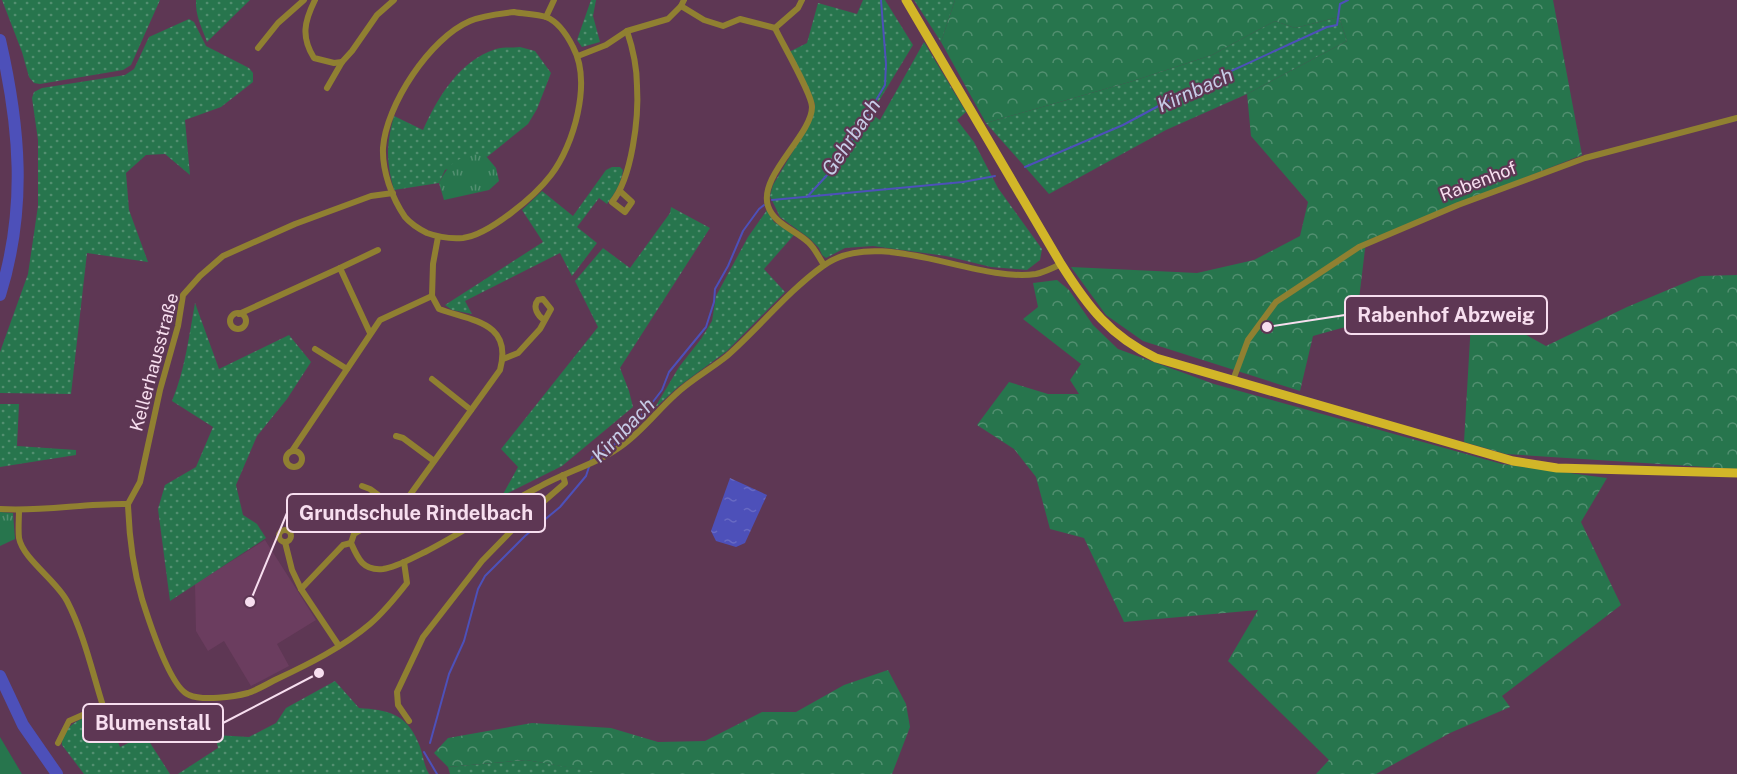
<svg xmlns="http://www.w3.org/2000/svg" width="1737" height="774" viewBox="0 0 1737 774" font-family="'Public Sans',sans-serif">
<defs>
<pattern id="grass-dots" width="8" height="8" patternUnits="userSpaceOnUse" patternTransform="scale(1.5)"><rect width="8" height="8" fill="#27754d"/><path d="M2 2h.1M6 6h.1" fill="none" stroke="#528f70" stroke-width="1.8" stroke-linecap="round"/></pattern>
<pattern id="forest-crowns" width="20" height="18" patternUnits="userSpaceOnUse" patternTransform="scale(1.5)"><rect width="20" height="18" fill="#27754d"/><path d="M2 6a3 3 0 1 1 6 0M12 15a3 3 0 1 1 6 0" fill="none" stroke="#528f70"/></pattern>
<pattern id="park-tufts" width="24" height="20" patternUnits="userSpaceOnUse" patternTransform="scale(1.5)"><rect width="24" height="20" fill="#27754d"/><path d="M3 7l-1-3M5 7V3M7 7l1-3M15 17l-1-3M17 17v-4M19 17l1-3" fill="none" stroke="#528f70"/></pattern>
<pattern id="water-ripples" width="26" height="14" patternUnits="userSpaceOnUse" patternTransform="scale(1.5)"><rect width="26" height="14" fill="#4d50b9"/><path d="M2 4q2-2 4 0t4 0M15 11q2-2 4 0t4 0" fill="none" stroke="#6769c3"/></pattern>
</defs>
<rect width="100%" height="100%" fill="#5e3754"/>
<polygon fill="#6b3d5f" points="265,540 316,620 277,644 289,666 251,686 224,641 208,651 196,631 195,584"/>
<g fill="url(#grass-dots)">
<polygon points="2,0 160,0 131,65 123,70 40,84 34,83 29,77 22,52"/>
<path d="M196,0H250L207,42C202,28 195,15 196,0Z"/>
<polygon points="591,0 596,0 593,16 600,42 582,47 577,40"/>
<polygon points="863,0 885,0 913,45 871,114 880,120 924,42 966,112 957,120 974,142 998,188 1042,249 1040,260 1027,270 991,267 946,256 873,246 845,248 826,258 822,255 819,248 809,238 780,217 770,196 773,185 812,119 815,104 789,52 807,43 818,3 857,14"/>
<polygon points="914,0 955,0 941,42"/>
<polygon points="1339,17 1347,41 1247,94 1166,130 1049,194 986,123 1133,81 1212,55 1275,21 1295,28"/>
<polygon points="189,19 194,22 206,46 249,68 253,73 253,82 221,107 185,120 190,175 165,154 146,155 126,173 129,210 148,262 87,253 71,394 0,393 0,352 28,274 38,206 38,140 32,98 34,92 42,88 125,75 134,69 149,37"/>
<path d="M520,47L535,51L551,73L537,109L528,124L487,157L486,156L445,170L439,183L394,190C386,161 386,145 394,116L423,130C438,97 459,61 496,49C503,47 512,48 520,47Z"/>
<path d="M612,167H620L623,170C621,184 615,193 607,204L599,198L577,227L597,243L572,276L560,253L465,301L472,314L452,310L445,305L543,242L522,210L542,191L573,216L606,170Z"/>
<polygon points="671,207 710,228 620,368 629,391 633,407 562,466 502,496 518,467 501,449 598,327 575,281 603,248 630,268 670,213"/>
<polygon points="767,210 774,222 794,235 764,269 785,292 727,351 678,387 654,409 679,367 701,339 712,321 716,296 748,237"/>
<path d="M195,303L219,369L289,335L311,362L287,399L257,436L236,485L243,515L257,524L266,538L170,601L158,509L165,485L196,467L213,427L172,401C185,370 189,336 195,303Z"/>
<polygon points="0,404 19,404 17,446 76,450 76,455 0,467"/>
<path d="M335,681L359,708C387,710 406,713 418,742C423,752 423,764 429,774H178L218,748L215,735L249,737L276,723L286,708Z"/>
<path d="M104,710L120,747L145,735L170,774H84L62,745C61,723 87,717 104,710Z"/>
<polygon points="526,760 606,773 608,774 450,774 448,767"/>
</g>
<g fill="url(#forest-crowns)">
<polygon points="955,0 1553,0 1582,155 1366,241 1356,324 1313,336 1300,391 1143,341 1106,315 1071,267 1197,273 1254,260 1300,236 1308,202 1251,136 1247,94 1347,41 1339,17 1295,28 1275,21 1212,55 1133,81 986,123 941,42"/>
<polygon points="1737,275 1737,469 1506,454 1464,442 1472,305 1546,346 1627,307 1701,276"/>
<polygon points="1057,280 1069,290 1093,325 1118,349 1214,384 1502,464 1607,478 1581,522 1621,605 1502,696 1510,707 1450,733 1376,774 1316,774 1329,760 1228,661 1258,610 1124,622 1084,538 1050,529 1036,477 1014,449 977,425 1009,382 1048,394 1079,394 1070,380 1081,364 1023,319 1038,307 1033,283"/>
<polygon points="888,670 906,704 910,727 892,774 608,774 526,760 448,767 434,753 448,738 532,723 611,728 658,742 705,741 762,712 796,712 844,685"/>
</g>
<g fill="url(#park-tufts)">
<path d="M473,154L486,156L496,168L499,181L489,190L444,200L439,183C448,165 454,160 473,154Z"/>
<polygon points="0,512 13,513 15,539 0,546"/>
</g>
<polygon fill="#27754d" points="0,737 22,774 0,774"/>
<polygon fill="url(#water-ripples)" points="730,478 767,495 745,543 736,547 716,541 711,531"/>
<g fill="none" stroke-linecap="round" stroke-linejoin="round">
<g stroke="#4d50b9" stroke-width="2">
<polyline points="1025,167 1123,125 1179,95 1327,27 1337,25 1340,4 1348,0"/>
<polyline points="807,197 829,173 858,131 885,85 886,64 881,0"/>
<polyline points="772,200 963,182 995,176"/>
<polyline points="590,462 592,457 613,446 649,407 662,390 669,372 706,327 714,302 715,289 728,266 743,231 759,209 764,205"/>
<polyline points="430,743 449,674 464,641 478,589 485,576 525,536 560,507 586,476 589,467"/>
<polyline points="424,752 437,774"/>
</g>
<g stroke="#4d50b9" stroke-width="12">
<path d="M0,40C20,127 27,208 0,295"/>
<polyline points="0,676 23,725 57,774"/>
</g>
<g stroke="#908031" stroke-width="6">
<path d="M315,0C304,22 301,37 314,58L334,63L342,62"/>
<polyline points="681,6 704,20 723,26 740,19 775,28 798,8 802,0"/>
<path d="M514,12C524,14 536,14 546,17C559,22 567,35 573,47C592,82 574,145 551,175C535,196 489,235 463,238C451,239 438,237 427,233C419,229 411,224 405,217C392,198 382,171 383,148C386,105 430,38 470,21C484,15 499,14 514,12Z"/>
<polyline points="546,17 554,0"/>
<path d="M775,28C782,43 812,94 812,107C812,135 758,176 768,206C774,224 795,230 808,242C815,248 819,258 824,265"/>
<polyline points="258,48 278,23 304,0"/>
<polyline points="578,56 606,45 627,31 668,19 681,6 684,0"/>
<polyline points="327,88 342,62 352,51 377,15 394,0"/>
<path d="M621,192L632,202L625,212L612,202C632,178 639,117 637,86C637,68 633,49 627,31"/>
<path d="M438,237L433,264L432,296L439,309C472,321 513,322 500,370L407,499L397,509L354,534L351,543C358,559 363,571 383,569C397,567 412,558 425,552C464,532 500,507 539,487C567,471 598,464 624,444C643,430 658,410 676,394C692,379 711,369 727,356C760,327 787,292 823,266C878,225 974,283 1036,274C1045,272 1053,268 1061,264"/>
<polyline points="340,268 378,250"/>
<circle cx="238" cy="321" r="8"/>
<polyline points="239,314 340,268 370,333"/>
<polyline points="315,349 347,369"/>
<path d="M503,359L518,353L540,329L551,309L543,299L538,300C532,307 538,316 544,320"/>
<polyline points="432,379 471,410"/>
<polyline points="1233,380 1248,340 1276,302 1359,247 1458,205 1585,158 1737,118"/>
<polyline points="396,436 403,438 434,461"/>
<circle cx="294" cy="459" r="8"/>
<polyline points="292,451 380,320 432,296"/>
<polyline points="362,486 370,489 397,509"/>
<path d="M128,504C129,535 133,568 142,599C148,618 170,688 189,695C202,701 234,697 248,693C257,690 267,684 277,679C309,664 343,647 370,624C384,612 396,597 407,583L404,562"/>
<polyline points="128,504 140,482 160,390 178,326 183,295 200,276 223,256 295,224 371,196 393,193"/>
<path d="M0,509C42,512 85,503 128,504"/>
<path d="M19,510C19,519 18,529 19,538C23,559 56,580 67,601C84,634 92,671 103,706L69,721L58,743"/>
<circle cx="285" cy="536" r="6"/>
<polyline points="285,542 292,570 301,589 339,646"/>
<polyline points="301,589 343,545 351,543"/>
<polyline points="409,721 398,705 397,692 423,637 482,561 519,523 565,483 563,475"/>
</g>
<path stroke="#d2b628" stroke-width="9" d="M906,0L1061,264C1088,307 1110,336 1156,358L1513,461L1557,468L1737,473"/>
</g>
<g text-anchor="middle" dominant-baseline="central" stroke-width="4.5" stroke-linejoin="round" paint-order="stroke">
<g font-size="18" fill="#f7deef" stroke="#5e3754">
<text transform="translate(1478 181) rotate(-21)">Rabenhof</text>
<text transform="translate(154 362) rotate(-75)">Kellerhausstraße</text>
</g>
<g font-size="20" font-style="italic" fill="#c7cce7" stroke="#5e3754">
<text transform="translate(1195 90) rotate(-24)">Kirnbach</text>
<text transform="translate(851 137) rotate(-56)">Gehrbach</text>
<text transform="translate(623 430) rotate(-46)">Kirnbach</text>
</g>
</g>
<path fill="none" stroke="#f7deef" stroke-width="2" d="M1267 327L1345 315M250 602L287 513M319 673L223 723"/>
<g fill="#f7deef" stroke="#5e3754" stroke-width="2">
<circle cx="1267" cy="327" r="6"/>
<circle cx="250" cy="602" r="6"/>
<circle cx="319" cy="673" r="6"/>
</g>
<g fill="#5e3754" stroke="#f7deef" stroke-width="2">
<rect x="1345" y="296" width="202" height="38" rx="6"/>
<rect x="287" y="494" width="258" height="38" rx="6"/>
<rect x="83" y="704" width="140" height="38" rx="6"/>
</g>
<g font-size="20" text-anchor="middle" font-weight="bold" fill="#f7deef">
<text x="1446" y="322">Rabenhof Abzweig</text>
<text x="416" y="520">Grundschule Rindelbach</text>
<text x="153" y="730">Blumenstall</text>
</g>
</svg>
